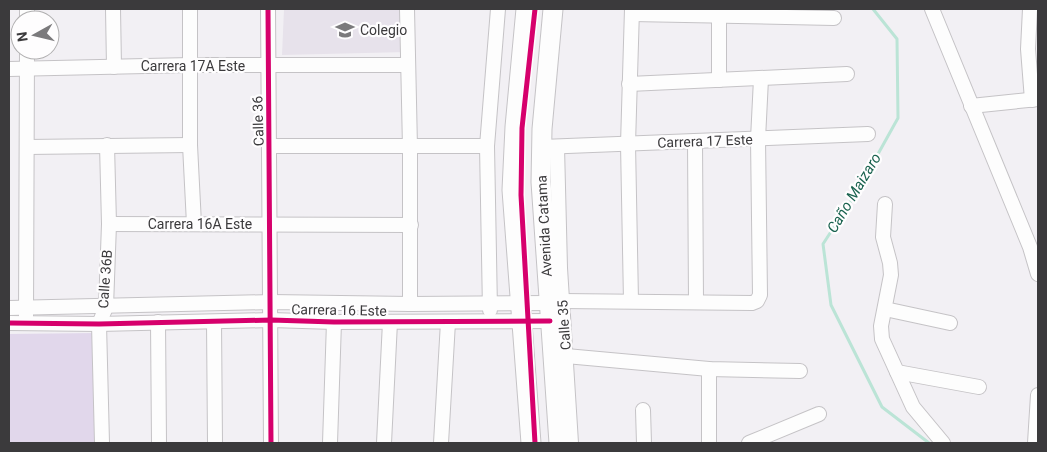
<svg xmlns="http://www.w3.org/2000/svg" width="1047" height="452" viewBox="0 0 1047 452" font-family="Roboto,sans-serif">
<rect width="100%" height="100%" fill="#f2f0f4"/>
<polygon fill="#e7e2eb" points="284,9 407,9 407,52 282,55"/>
<polygon fill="#e1d7eb" points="95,333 104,443 9,443 9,334"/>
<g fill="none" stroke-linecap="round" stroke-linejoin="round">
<polyline stroke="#bbe4d6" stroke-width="3" points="873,9 897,39 898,118 858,190 823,244 831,305 882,407 929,443"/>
<g stroke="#c5c3c6" stroke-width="16">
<g id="street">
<polyline points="27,9 27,20"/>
<polyline points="113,9 114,67"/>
<polyline points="190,9 190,145 194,224"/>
<polyline points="268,9 271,443"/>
<polyline points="407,9 410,148 410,304"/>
<polyline points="932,9 1030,247 1038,274"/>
<polyline points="1030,9 1028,49 1032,100"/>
<polyline points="632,14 834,18"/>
<polyline points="719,17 719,80"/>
<polyline points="9,69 191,65 407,65"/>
<polyline points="629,84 847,74"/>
<polyline points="971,106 1038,99"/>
<polyline points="695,141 696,302"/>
<polyline points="270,146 487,146"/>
<polyline points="27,147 190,145"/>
<polyline points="542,147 868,134"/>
<polyline points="557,147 560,268 571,443"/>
<polyline points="885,204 883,237 890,263 891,275 881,326 882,339 913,407 943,443"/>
<polyline points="109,224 411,225"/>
<polyline points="562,301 752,303 757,301 760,295 758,139 761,79"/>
<polyline points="631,301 628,144 632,9"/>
<polyline points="9,308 271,302 410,304 549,303"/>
<polyline points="885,309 950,323"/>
<polyline points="490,310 487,146 498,9"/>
<polyline points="26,317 27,50"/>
<polyline points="158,322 159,443"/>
<polyline points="214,322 215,443"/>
<polyline points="9,323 99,324 271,320 334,322 550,321"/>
<polyline points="566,356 709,369 800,371"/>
<polyline points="897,372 979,387"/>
<polyline points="643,410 644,443"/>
<polyline points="102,443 99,324 106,307 109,224 107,145"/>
<polyline points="330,443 334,322"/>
<polyline points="384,443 390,322"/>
<polyline points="441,443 448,322"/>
<polyline points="709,443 709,369"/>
<polyline points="749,443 819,414"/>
<polyline points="1035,443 1038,395"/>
</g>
</g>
<g stroke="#c5c3c6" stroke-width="21">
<g id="secondary">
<polyline points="526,9 515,127 512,190 531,443"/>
<polyline points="553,9 542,129 541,182 559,443"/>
</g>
</g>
<use href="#street" stroke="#fdfdfd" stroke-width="14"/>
<use href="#secondary" stroke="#fdfdfd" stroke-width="19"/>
<g stroke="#fefdfe" stroke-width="8">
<g id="cycleway">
<polyline points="268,9 271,443"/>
<polyline points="535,9 522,128 521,195 535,443"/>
<polyline points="9,323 99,324 271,320 334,322 550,321"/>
</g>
</g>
<use href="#cycleway" stroke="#d6006c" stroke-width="5"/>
</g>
<defs>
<g id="school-bare" transform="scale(1.5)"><path d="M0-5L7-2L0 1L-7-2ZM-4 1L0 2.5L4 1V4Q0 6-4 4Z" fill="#7b7a7c" stroke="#fefdfe" stroke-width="2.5" paint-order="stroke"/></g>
</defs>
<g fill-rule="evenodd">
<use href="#school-bare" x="345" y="30"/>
</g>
<g text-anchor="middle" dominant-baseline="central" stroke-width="4.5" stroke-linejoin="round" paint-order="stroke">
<g font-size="14" fill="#3b3a3c" stroke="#fefdfe" text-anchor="start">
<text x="360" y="30">Colegio</text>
</g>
<g font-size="14" fill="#3b3a3c" stroke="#fefdfe">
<text x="193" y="66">Carrera 17A Este</text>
<text transform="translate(258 121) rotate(-92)">Calle 36</text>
<text transform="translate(705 141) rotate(-2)">Carrera 17 Este</text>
<text x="200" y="224">Carrera 16A Este</text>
<text transform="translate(544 226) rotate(-93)">Avenida Catama</text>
<text transform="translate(105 279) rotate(-86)">Calle 36B</text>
<text transform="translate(339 310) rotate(1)">Carrera 16 Este</text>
<text transform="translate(564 325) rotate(-94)">Calle 35</text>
</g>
<g font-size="15" font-style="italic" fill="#1a634f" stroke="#fefdfe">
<text transform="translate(854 193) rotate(-59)">Caño Maizaro</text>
</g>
</g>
<rect width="1047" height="452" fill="none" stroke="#3b3a3c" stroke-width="20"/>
<g transform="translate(35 35) rotate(262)"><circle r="24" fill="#fefdfe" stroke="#b0afb0"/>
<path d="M0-4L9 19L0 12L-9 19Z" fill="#7b7a7c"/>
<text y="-8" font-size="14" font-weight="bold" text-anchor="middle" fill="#3b3a3c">N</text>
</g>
</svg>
